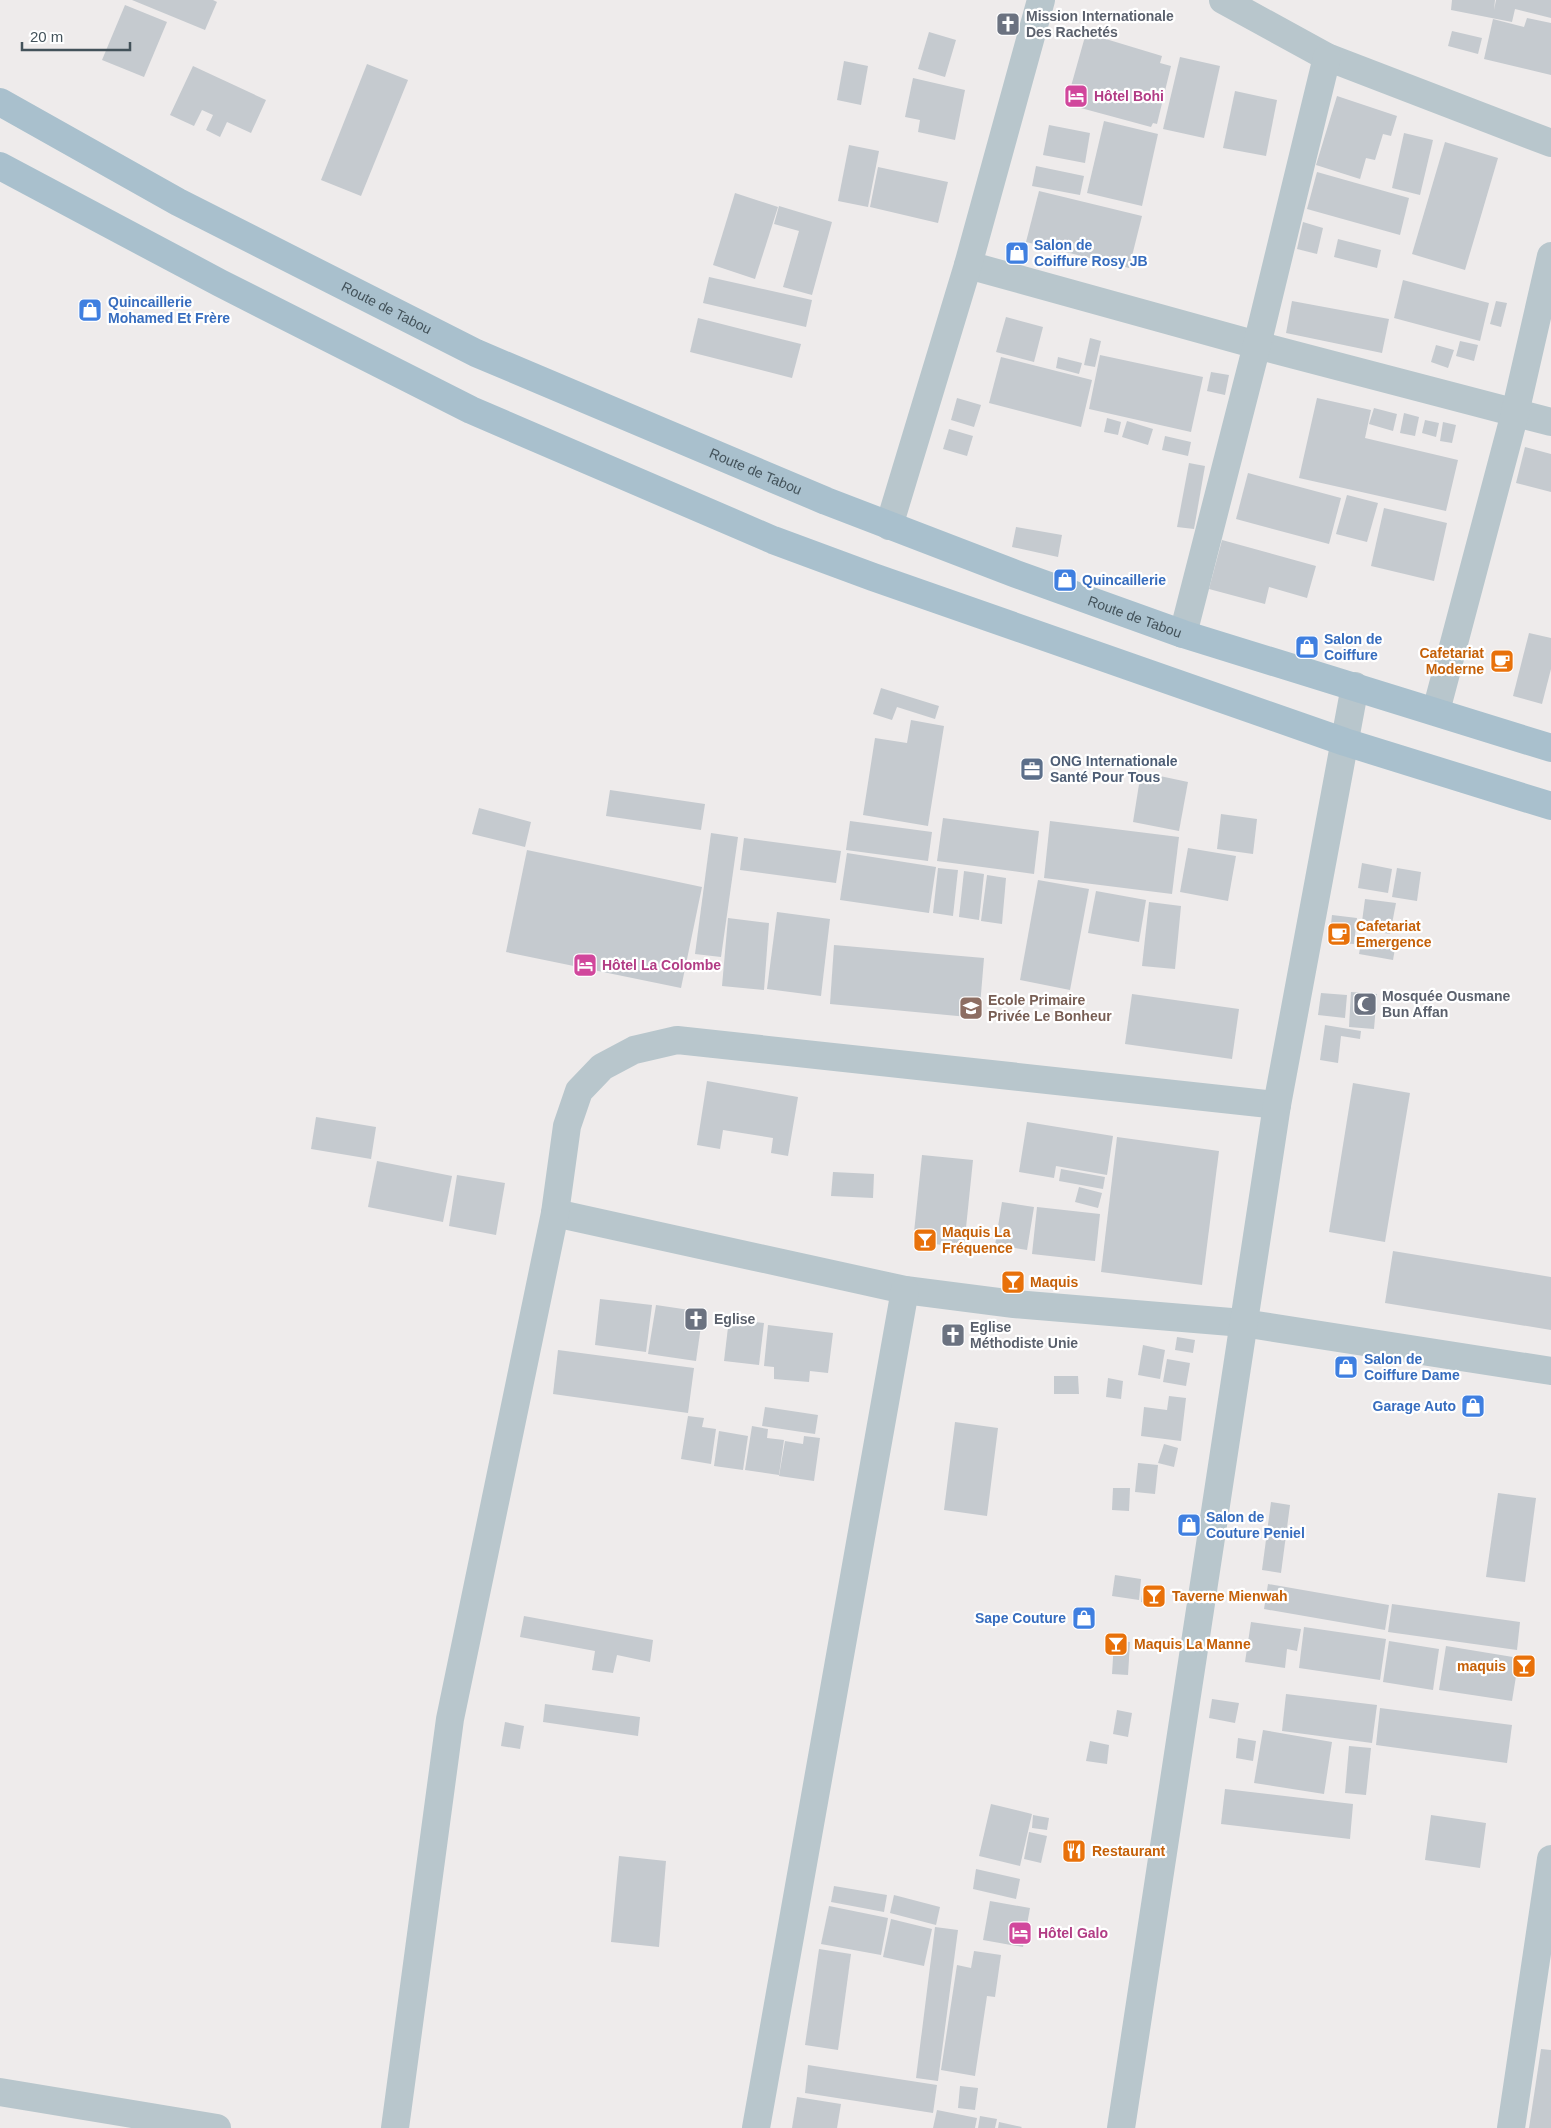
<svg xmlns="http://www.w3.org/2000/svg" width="1551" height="2128" viewBox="0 0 1551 2128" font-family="Helvetica,sans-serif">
<rect width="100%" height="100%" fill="#eeebeb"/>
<g fill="#c5cacf">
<polygon points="132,0 213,0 217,2 205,30"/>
<polygon points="1452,0 1495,0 1494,10 1496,0 1551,0 1551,18 1515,9 1512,22 1451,10"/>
<polygon points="125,5 167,22 144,77 102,60"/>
<polygon points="1527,18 1551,23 1551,75 1484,59 1493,19 1524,27"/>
<polygon points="1452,31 1482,38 1478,54 1448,46"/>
<polygon points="929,32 956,40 945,77 918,69"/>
<polygon points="1086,33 1162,56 1160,63 1171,66 1157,124 1153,123 1151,127 1066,104"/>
<polygon points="1180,57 1220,66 1204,138 1163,129"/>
<polygon points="844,61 868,66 861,105 837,100"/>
<polygon points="367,64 408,80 361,196 321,180"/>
<polygon points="193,66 266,100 251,133 227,122 220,137 206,130 213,115 202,110 194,126 170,115"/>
<polygon points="913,78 965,90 955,140 918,132 920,120 905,117"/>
<polygon points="1235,91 1277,100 1266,156 1223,148"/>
<polygon points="1337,96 1397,116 1391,136 1383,134 1375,160 1366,158 1360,179 1316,165"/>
<polygon points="1104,121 1158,134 1142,206 1087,193"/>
<polygon points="1049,125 1090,133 1085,163 1043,155"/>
<polygon points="1404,133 1433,140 1420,195 1392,188"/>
<polygon points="1445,142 1498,158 1465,270 1412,254"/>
<polygon points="849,145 879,151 868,207 838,201"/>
<polygon points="1036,166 1084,176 1080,195 1032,186"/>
<polygon points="878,167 948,182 938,223 870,207"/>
<polygon points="1317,172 1409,198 1400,235 1307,209"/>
<polygon points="1039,191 1142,216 1129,268 1026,242"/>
<polygon points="735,193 778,207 755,279 713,265"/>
<polygon points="779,206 832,222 812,295 783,287 799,231 774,224"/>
<polygon points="1303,222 1323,228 1317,254 1297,249"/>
<polygon points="1338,239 1381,250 1377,268 1334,257"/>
<polygon points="709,277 812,300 806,327 703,303"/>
<polygon points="1403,280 1489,303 1480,341 1394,318"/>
<polygon points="1292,301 1389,319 1382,353 1286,333"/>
<polygon points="1496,301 1507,303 1501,327 1490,324"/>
<polygon points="1006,317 1043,327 1034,362 996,352"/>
<polygon points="698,318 801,344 792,378 690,352"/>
<polygon points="1090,338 1101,341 1095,367 1084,365"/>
<polygon points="1460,341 1478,345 1474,361 1456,356"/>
<polygon points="1436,345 1454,350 1448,368 1431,362"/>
<polygon points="1100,355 1203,377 1191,432 1089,409"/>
<polygon points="1001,357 1092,380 1081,427 989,403"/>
<polygon points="1058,357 1082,363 1079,374 1056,368"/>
<polygon points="1211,372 1229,375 1225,395 1207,391"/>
<polygon points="957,398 981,405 974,427 951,420"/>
<polygon points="1317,398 1371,410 1365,438 1458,460 1446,511 1299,478"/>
<polygon points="1374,408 1397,414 1393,431 1369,424"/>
<polygon points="1404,413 1419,417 1415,436 1400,433"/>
<polygon points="1107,418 1121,422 1118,435 1104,432"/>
<polygon points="1425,420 1439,423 1436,437 1422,433"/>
<polygon points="1127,421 1153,429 1148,445 1122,437"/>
<polygon points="1443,422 1456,425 1452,443 1440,441"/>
<polygon points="949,429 973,436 967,456 943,449"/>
<polygon points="1165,436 1191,442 1188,456 1162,450"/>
<polygon points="1525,447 1551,454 1551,492 1516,483"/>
<polygon points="1189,463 1205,466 1194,529 1177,527"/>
<polygon points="1248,473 1341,498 1329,544 1236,519"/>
<polygon points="1347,495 1378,503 1367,542 1336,534"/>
<polygon points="1384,508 1447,523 1434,581 1371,566"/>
<polygon points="1016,527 1062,535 1058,557 1012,547"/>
<polygon points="1222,540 1316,566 1307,598 1269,587 1265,604 1209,589"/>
<polygon points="1529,633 1551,638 1551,669 1542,704 1513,696"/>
<polygon points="881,688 939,706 935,719 897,707 892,720 873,714"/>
<polygon points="911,720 944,726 928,826 863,815 875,738 907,743"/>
<polygon points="1141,772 1188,782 1179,831 1133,822"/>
<polygon points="610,790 705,804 701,830 606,816"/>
<polygon points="479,808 531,822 525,847 472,834"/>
<polygon points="1221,814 1257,819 1253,854 1217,849"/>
<polygon points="943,818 1039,831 1034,874 937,861"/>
<polygon points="850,821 932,832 928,861 846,850"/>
<polygon points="1050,821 1179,837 1172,894 1044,878"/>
<polygon points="711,833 738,837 721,957 695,954"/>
<polygon points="744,838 841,851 836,883 740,870"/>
<polygon points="1188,848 1236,856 1228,901 1180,892"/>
<polygon points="527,850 702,887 681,988 506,952"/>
<polygon points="847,853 936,867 929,913 840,900"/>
<polygon points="1362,863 1392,869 1388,893 1358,888"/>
<polygon points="938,868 958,870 953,916 933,913"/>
<polygon points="1397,868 1421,872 1417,901 1392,897"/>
<polygon points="964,871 984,874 979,920 959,917"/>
<polygon points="987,875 1006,878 1002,924 981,921"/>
<polygon points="1038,880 1089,889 1070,990 1020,980"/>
<polygon points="1096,891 1146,900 1139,942 1088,933"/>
<polygon points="1365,899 1396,903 1390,934 1361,929"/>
<polygon points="1149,902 1181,906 1175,969 1142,966"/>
<polygon points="777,912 830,919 821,996 767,989"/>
<polygon points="1332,915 1357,918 1354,944 1329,942"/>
<polygon points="728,918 769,923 764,990 722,986"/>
<polygon points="1362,937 1396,943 1393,960 1359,954"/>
<polygon points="834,945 984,958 979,1018 830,1004"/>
<polygon points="1351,992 1377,994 1374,1029 1349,1027"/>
<polygon points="1321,993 1347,995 1345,1018 1318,1015"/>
<polygon points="1132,994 1239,1009 1232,1059 1125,1044"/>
<polygon points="1325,1025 1361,1031 1360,1039 1341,1036 1338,1063 1320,1060"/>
<polygon points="707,1081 798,1097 788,1156 771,1153 773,1138 723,1130 720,1149 697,1145"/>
<polygon points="1353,1083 1410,1093 1385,1242 1329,1232"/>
<polygon points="316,1117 376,1127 371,1159 311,1149"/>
<polygon points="1027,1122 1113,1136 1107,1175 1056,1166 1054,1178 1019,1172"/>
<polygon points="1117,1137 1219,1151 1202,1285 1101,1272"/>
<polygon points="922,1155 973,1160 964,1247 913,1242"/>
<polygon points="377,1161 452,1176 443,1222 368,1207"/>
<polygon points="1061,1169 1105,1177 1103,1189 1059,1181"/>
<polygon points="833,1172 874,1174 873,1198 831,1196"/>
<polygon points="457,1175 505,1183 496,1235 449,1226"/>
<polygon points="1079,1187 1102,1193 1098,1208 1075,1202"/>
<polygon points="1002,1202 1034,1207 1027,1250 995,1245"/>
<polygon points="1037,1207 1100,1214 1095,1261 1032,1254"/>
<polygon points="1393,1251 1551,1277 1551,1330 1385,1303"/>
<polygon points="600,1299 652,1305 646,1352 595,1345"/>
<polygon points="656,1305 703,1312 696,1361 648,1354"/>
<polygon points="729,1319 764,1323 759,1365 724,1361"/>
<polygon points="768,1325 833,1333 828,1373 810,1371 809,1382 774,1379 774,1367 764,1366"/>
<polygon points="1177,1337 1195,1340 1193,1353 1175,1350"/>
<polygon points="1143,1345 1165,1350 1160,1379 1138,1375"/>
<polygon points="558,1350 694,1368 688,1413 553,1394"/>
<polygon points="1167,1359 1190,1363 1186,1386 1163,1382"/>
<polygon points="1054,1376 1078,1376 1079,1394 1054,1394"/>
<polygon points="1108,1378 1123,1381 1121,1399 1106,1397"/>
<polygon points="1169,1396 1186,1398 1181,1441 1141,1436 1144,1407 1167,1410"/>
<polygon points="765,1407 818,1415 815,1434 762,1426"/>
<polygon points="688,1416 704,1418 702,1427 716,1429 711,1464 681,1459"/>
<polygon points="955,1422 998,1428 987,1516 944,1510"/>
<polygon points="752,1426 768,1429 767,1438 784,1440 779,1475 745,1470"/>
<polygon points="719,1431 748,1436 743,1470 714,1466"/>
<polygon points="804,1436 820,1438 814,1481 779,1476 785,1441 803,1444"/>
<polygon points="1164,1444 1178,1448 1174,1467 1158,1463"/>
<polygon points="1138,1463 1158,1465 1155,1494 1135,1492"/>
<polygon points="1113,1488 1130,1488 1129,1511 1112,1510"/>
<polygon points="1498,1493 1536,1498 1525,1582 1486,1577"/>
<polygon points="1271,1502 1290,1505 1281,1573 1262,1570"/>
<polygon points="1115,1575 1141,1579 1139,1600 1112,1596"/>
<polygon points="1268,1584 1389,1605 1385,1630 1264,1609"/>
<polygon points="1143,1587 1160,1589 1158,1604 1141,1602"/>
<polygon points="1392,1604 1520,1622 1517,1650 1388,1632"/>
<polygon points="524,1616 653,1640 650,1662 617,1655 613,1673 592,1670 595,1651 520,1637"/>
<polygon points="1251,1622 1301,1629 1297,1651 1287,1649 1285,1668 1245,1662"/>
<polygon points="1304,1627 1386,1639 1380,1680 1299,1668"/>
<polygon points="1114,1641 1130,1642 1128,1675 1112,1674"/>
<polygon points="1389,1641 1439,1649 1433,1690 1383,1682"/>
<polygon points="1446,1646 1519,1658 1512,1701 1439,1690"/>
<polygon points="1286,1694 1377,1705 1372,1743 1282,1731"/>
<polygon points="1212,1699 1239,1703 1235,1723 1209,1718"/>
<polygon points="545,1704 640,1717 638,1736 543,1722"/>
<polygon points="1380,1708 1512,1725 1507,1763 1376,1745"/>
<polygon points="1117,1710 1132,1713 1128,1737 1113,1734"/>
<polygon points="505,1722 524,1726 520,1749 501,1746"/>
<polygon points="1263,1730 1332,1742 1324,1794 1254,1783"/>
<polygon points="1238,1738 1256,1741 1253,1761 1236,1758"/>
<polygon points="1090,1741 1109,1745 1107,1764 1086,1761"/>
<polygon points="1349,1746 1371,1748 1366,1795 1345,1793"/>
<polygon points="1225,1789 1353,1804 1350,1839 1221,1824"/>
<polygon points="991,1804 1032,1814 1020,1866 979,1856"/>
<polygon points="1033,1815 1049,1818 1047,1830 1032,1828"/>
<polygon points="1431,1815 1486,1823 1480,1868 1425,1860"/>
<polygon points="1029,1832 1047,1836 1041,1863 1024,1859"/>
<polygon points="619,1856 666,1861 659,1947 611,1942"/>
<polygon points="976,1869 1020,1879 1016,1899 973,1889"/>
<polygon points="834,1886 887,1895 884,1912 831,1902"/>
<polygon points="894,1895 940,1907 936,1925 890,1913"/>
<polygon points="990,1901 1030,1908 1023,1947 983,1940"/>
<polygon points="829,1906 888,1918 881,1955 821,1944"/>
<polygon points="891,1919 932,1929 924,1966 883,1957"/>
<polygon points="935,1927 958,1930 938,2081 916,2078"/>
<polygon points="819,1949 851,1954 838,2050 805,2045"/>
<polygon points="974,1951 1001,1955 995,1997 987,1996 975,2076 941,2070 957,1965 971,1968"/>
<polygon points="1541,2049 1551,2050 1551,2128 1529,2128"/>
<polygon points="808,2065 937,2085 933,2113 805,2093"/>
<polygon points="960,2086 978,2088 975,2110 958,2108"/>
<polygon points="797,2097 841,2104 837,2128 792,2128"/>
<polygon points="937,2110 977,2118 975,2128 933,2128"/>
<polygon points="980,2116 997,2119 995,2128 978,2128"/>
<polygon points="999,2122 1022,2127 1021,2128 998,2128"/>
</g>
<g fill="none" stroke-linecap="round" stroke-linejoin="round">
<g stroke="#b8c6cc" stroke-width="28">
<polyline points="1223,0 1327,57 1551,143"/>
<polyline points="968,265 1257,345 1551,422"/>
<polyline points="889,526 968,265 1041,0"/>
<polyline points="1183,634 1257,345 1327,57"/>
<polyline points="1436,711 1515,413 1551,256"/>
<polyline points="555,1213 905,1290 1014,1304 1243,1323 1551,1371"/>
<polyline points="0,2092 217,2128"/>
<polyline points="395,2128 450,1719 555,1213 567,1126 579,1091 602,1067 634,1050 677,1040 1277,1105"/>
<polyline points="756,2128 905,1290"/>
<polyline points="1121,2128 1277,1105 1355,686"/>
<polyline points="1511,2128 1551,1859"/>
</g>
<g stroke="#a9c0cd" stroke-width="28">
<path id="s1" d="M0,102L178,202L476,353L826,501L1016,574L1183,634L1551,748"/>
<polyline points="0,166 220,283 471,410 773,540 873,577 1345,742 1551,806"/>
</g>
</g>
<defs>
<g id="church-square" transform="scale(1.25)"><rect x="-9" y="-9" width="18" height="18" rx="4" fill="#6b7280" stroke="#fff"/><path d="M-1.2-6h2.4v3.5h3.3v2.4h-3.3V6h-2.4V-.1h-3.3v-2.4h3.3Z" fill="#fff"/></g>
<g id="hotel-square" transform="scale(1.25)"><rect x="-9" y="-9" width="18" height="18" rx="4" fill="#d1479c" stroke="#fff"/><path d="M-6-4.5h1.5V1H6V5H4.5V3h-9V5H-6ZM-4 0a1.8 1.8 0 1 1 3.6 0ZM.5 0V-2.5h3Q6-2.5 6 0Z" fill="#fff"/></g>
<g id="shop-square" transform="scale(1.25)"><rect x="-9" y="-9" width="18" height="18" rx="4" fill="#3f7fe0" stroke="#fff"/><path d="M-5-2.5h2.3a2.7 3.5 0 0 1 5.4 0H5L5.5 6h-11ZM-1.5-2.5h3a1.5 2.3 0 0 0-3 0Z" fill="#fff"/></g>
<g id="cafe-square" transform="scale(1.25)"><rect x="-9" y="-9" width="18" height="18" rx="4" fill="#e8710a" stroke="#fff"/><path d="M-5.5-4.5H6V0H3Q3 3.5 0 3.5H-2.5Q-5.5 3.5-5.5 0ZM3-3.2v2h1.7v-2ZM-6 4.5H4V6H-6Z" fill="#fff"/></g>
<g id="office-square" transform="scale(1.25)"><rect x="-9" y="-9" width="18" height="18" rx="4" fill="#5c6f8a" stroke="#fff"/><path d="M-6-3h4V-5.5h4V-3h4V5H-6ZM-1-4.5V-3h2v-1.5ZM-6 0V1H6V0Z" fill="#fff"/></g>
<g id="mosque-square" transform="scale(1.25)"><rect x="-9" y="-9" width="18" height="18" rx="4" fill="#6b7280" stroke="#fff"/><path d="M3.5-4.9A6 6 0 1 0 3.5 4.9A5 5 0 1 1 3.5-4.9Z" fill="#fff"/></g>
<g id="school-square" transform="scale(1.25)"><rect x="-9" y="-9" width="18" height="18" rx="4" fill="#8d6e63" stroke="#fff"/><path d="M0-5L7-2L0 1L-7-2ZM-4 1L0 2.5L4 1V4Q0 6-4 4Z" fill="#fff"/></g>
<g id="bar-square" transform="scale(1.25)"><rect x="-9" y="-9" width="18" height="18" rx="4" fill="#e8710a" stroke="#fff"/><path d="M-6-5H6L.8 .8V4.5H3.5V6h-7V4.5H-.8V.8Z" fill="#fff"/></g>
<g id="restaurant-square" transform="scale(1.25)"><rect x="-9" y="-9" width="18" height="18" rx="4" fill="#e8710a" stroke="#fff"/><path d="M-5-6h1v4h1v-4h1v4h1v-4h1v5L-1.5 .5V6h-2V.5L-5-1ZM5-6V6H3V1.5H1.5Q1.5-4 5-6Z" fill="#fff"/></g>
</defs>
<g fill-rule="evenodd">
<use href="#church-square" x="1008" y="24"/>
<use href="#hotel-square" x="1076" y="96"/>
<use href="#shop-square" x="1017" y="253"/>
<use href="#shop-square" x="90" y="310"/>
<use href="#shop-square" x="1065" y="580"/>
<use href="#shop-square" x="1307" y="647"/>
<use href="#cafe-square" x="1502" y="661"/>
<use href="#office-square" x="1032" y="769"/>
<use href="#cafe-square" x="1339" y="934"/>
<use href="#hotel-square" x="585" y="965"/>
<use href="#mosque-square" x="1365" y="1004"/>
<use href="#school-square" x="971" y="1008"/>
<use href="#bar-square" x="925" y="1240"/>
<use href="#bar-square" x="1013" y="1282"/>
<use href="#church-square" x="696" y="1319"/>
<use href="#church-square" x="953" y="1335"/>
<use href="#shop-square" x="1346" y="1367"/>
<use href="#shop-square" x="1473" y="1406"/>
<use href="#shop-square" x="1189" y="1525"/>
<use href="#bar-square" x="1154" y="1596"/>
<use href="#shop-square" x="1084" y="1618"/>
<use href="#bar-square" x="1116" y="1644"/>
<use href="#bar-square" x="1524" y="1666"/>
<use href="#restaurant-square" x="1074" y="1851"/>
<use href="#hotel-square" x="1020" y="1933"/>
</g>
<g text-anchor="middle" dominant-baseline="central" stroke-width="4.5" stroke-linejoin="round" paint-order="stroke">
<g font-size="14" font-weight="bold" fill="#5b616d" stroke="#fff" text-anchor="start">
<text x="1026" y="16">Mission Internationale<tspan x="1026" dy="16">Des Rachetés</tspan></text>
<text x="1382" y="996">Mosquée Ousmane<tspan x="1382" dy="16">Bun Affan</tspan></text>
<text x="714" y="1319">Eglise</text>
<text x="970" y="1327">Eglise<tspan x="970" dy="16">Méthodiste Unie</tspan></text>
</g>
<g font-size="14" font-weight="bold" fill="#b23c85" stroke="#fff" text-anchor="start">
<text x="1094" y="96">Hôtel Bohi</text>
<text x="602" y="965">Hôtel La Colombe</text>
<text x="1038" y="1933">Hôtel Galo</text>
</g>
<g font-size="14" font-weight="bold" fill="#366cbe" stroke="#fff" text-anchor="start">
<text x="1034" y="245">Salon de<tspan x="1034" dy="16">Coiffure Rosy JB</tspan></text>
<text x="108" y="302">Quincaillerie<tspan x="108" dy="16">Mohamed Et Frère</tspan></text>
<text x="1082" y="580">Quincaillerie</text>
<text x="1324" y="639">Salon de<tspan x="1324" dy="16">Coiffure</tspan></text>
<text x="1364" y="1359">Salon de<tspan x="1364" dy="16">Coiffure Dame</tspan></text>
<text x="1456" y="1406" text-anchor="end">Garage Auto</text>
<text x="1206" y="1517">Salon de<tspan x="1206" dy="16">Couture Peniel</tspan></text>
<text x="1066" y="1618" text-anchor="end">Sape Couture</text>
</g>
<g font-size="14" fill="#43525a" stroke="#fff">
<text stroke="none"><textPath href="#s1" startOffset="438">Route de Tabou</textPath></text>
<text stroke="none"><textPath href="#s1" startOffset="842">Route de Tabou</textPath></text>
<text stroke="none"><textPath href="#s1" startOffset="1248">Route de Tabou</textPath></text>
</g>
<g font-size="14" font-weight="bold" fill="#c56008" stroke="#fff" text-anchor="start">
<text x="1484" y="653" text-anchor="end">Cafetariat<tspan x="1484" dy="16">Moderne</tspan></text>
<text x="1356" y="926">Cafetariat<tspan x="1356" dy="16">Emergence</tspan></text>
<text x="942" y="1232">Maquis La<tspan x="942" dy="16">Fréquence</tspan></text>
<text x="1030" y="1282">Maquis</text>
<text x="1172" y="1596">Taverne Mienwah</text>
<text x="1134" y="1644">Maquis La Manne</text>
<text x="1506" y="1666" text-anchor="end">maquis</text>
<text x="1092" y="1851">Restaurant</text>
</g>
<g font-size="14" font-weight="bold" fill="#4e5e75" stroke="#fff" text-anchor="start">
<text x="1050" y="761">ONG Internationale<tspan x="1050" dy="16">Santé Pour Tous</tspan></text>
</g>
<g font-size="14" font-weight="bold" fill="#785e54" stroke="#fff" text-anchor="start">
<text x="988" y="1000">Ecole Primaire<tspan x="988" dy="16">Privée Le Bonheur</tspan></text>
</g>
</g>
<path d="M22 42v8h108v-8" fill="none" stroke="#43525a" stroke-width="2.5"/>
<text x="30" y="42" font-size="15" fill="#43525a" stroke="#ffffff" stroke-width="4" paint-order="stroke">20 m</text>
</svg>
